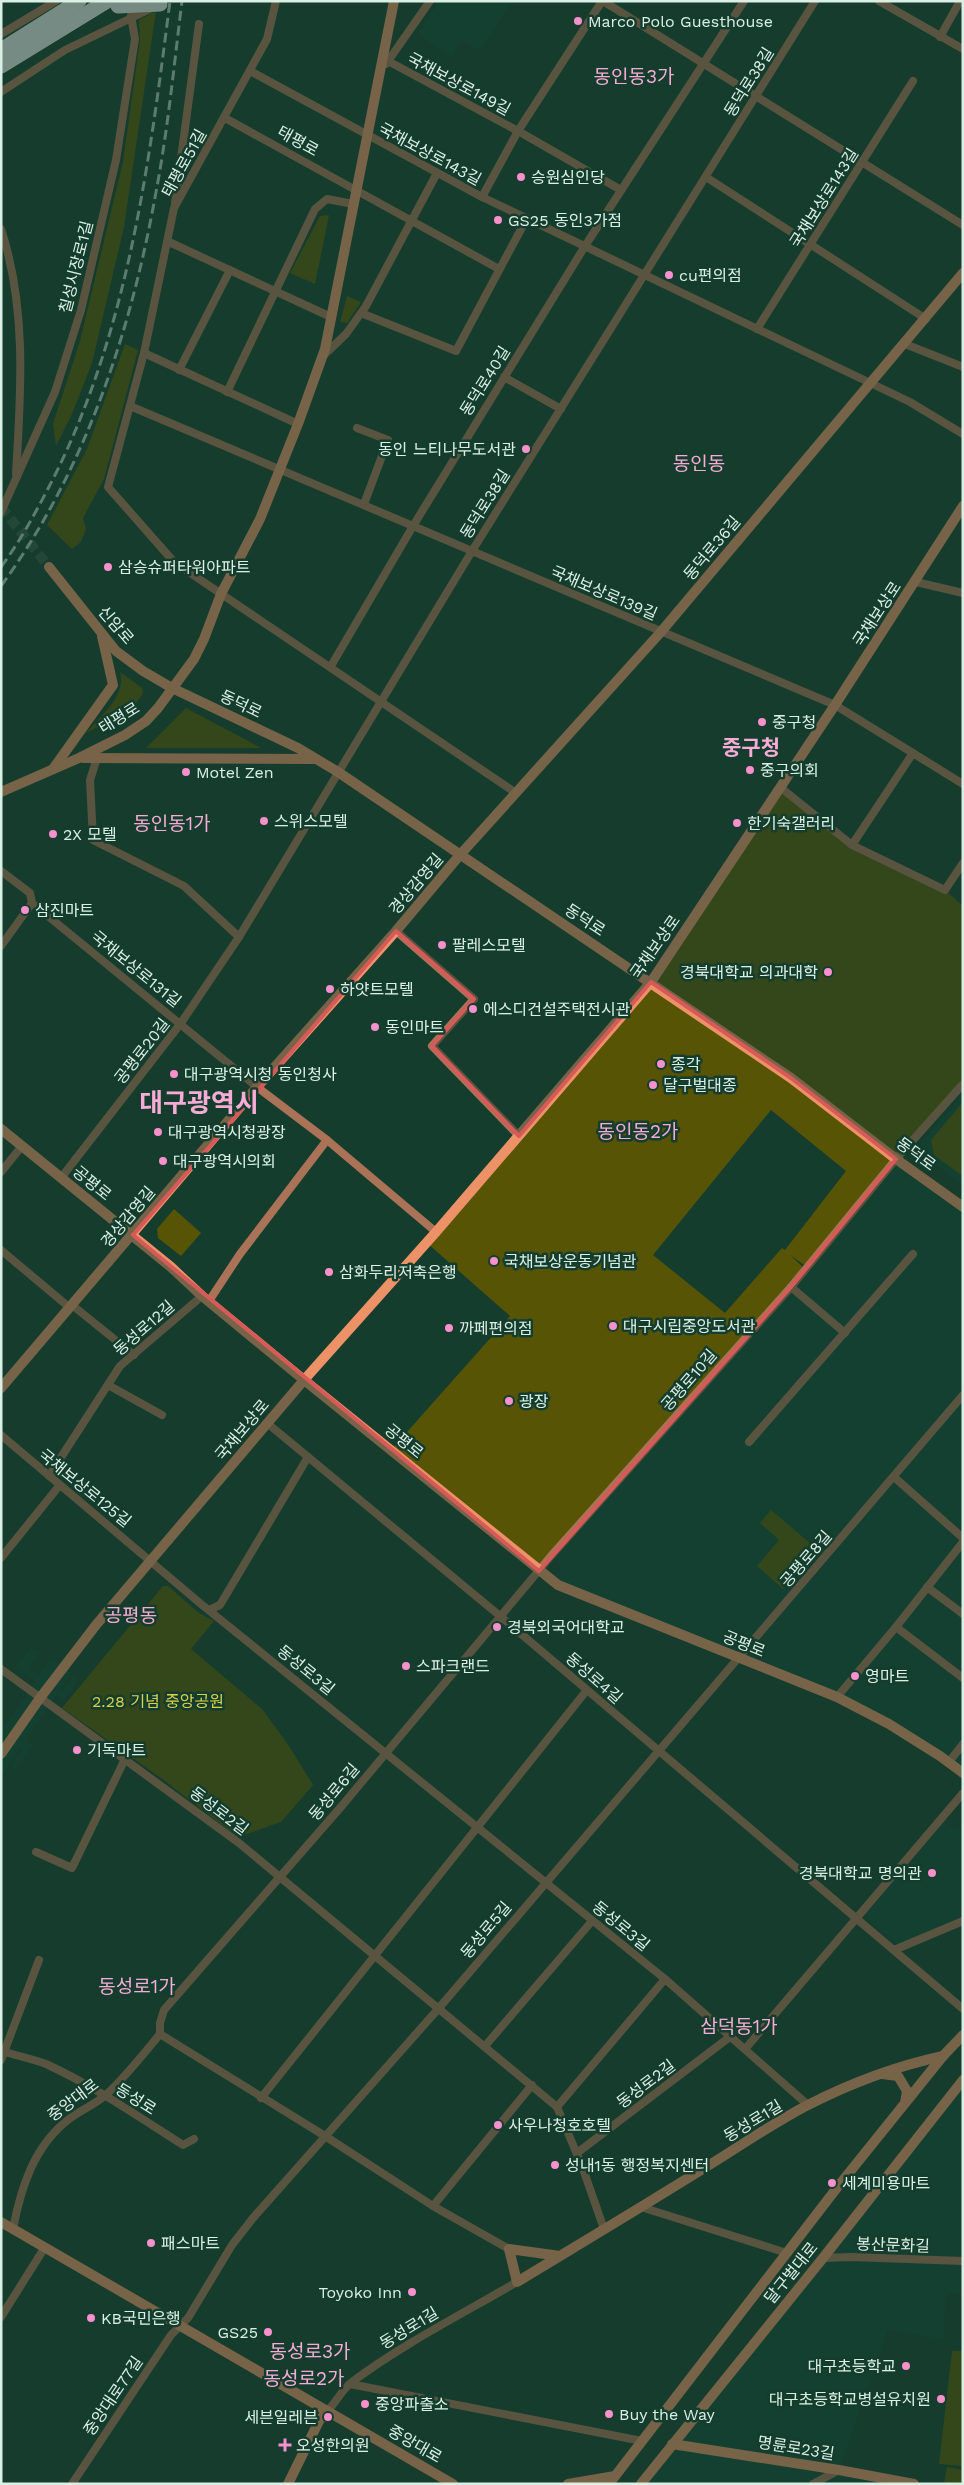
<svg xmlns="http://www.w3.org/2000/svg" width="964" height="2485" viewBox="0 0 964 2485" font-family="'Work Sans','Noto Sans KR',sans-serif">
<rect width="100%" height="100%" fill="#153d2e"/>
<g fill="#114634">
<polygon points="439,1 513,1 480,50 462,40 451,56 418,34"/>
<polygon points="963,1095 963,1185 920,1153 918,1146"/>
<polygon points="896,1159 963,1207 963,1773 889,1724 559,1580 560,1565 551,1556"/>
<polygon points="31,1647 39,1652 29,1668 39,1675 50,1660 71,1673 60,1689 63,1691 74,1675 79,1679 64,1700 56,1695 26,1740 33,1745 16,1769 11,1766 23,1749 21,1747 1,1776 1,1724 5,1726 36,1681 16,1668"/>
<polygon points="943,1823 963,1831 963,1917 897,1945 864,1916"/>
<polygon points="963,2080 963,2293 946,2293 943,2339 888,2330 839,2469 914,2484 649,2484 647,2476"/>
</g>
<g fill="#585405" fill-rule="evenodd">
<polygon points="156,11 124,227 92,363 72,414 56,446 53,424 80,341 123,162 140,40 139,20"/>
<polygon points="329,215 315,284 290,273 320,216"/>
<polygon points="347,296 361,302 347,323 340,322"/>
<polygon points="125,344 138,350 104,479 83,518 86,529 81,542 72,549 47,525 87,449"/>
<path d="M120,672L142,688L143,693L132,709L86,733C100,717 127,695 120,672Z"/>
<polygon points="186,708 261,748 146,748"/>
<path d="M780,787L852,845L945,890L963,906V1083L807,1267L790,1255L805,1269L539,1571L391,1450L510,1316L427,1243L651,982ZM771,1110L846,1171L785,1250L782,1248L725,1313L653,1255Z"/>
<polygon points="963,1102 963,1171 961,1175 934,1155 931,1140"/>
<polygon points="174,1209 201,1233 181,1256 158,1238 157,1229"/>
<polygon points="771,1510 817,1549 783,1589 757,1566 779,1540 760,1523"/>
<polygon points="163,1586 168,1586 199,1613 214,1621 191,1649 262,1709 289,1746 313,1785 281,1822 238,1837 161,1778 62,1708"/>
<polygon points="952,2351 963,2351 963,2466 939,2464"/>
<polygon points="947,2467 963,2470 963,2484 944,2484"/>
</g>
<g fill="none" stroke-linecap="round" stroke-linejoin="round">
<polyline stroke="#33584a" stroke-width="10" stroke-dasharray="10 5" stroke-linecap="butt" points="1,507 49,567"/>
<g stroke="#aa7257" stroke-width="8">
<polyline points="276,1 267,39 174,208 144,353 108,487 174,562 516,793"/>
<polyline points="603,1 963,225"/>
<polyline points="879,1 963,49"/>
<polyline points="1,34 56,1"/>
<polyline points="940,37 960,1"/>
<polyline points="388,61 518,131 621,190"/>
<polyline points="386,64 430,1"/>
<polyline points="250,71 482,197 910,402 963,434"/>
<polyline points="1,92 65,50 150,9"/>
<polyline points="225,118 499,269"/>
<polyline points="706,177 926,319"/>
<polyline points="482,197 518,131 602,1"/>
<polyline points="175,203 199,24"/>
<path d="M1,229C27,308 21,392 16,474"/>
<polyline points="169,242 331,317"/>
<polyline points="361,313 456,351 527,218"/>
<polyline points="757,329 913,81"/>
<polyline points="905,344 963,367"/>
<polyline points="144,353 298,424"/>
<polyline points="324,355 346,334 366,306 437,173"/>
<polyline points="179,370 230,270"/>
<polyline points="504,377 561,409"/>
<polyline points="227,392 315,209 327,199 353,204"/>
<polyline points="130,406 835,705 963,784"/>
<polyline points="357,428 388,440 364,504"/>
<polyline points="1,512 55,392 81,310 116,160 135,39 131,16"/>
<polyline points="916,582 963,593"/>
<polyline points="331,666 413,526 585,246 744,1"/>
<polyline points="97,758 90,780 93,840 184,886 239,937"/>
<polyline points="780,787 852,845 945,890 963,863"/>
<polyline points="852,845 913,753"/>
<polyline points="1,871 30,893 32,903 257,1087 327,1140 240,1254 209,1301"/>
<polyline points="396,931 474,999 432,1046 519,1136"/>
<polyline points="1,946 32,903"/>
<polyline points="327,1140 436,1232"/>
<polyline points="1,1172 22,1146"/>
<polyline points="61,1178 181,1023 239,937 472,551 815,1"/>
<polyline points="1,1250 70,1308"/>
<polyline points="791,1287 845,1333"/>
<polyline points="72,1305 134,1355"/>
<polyline points="108,1385 162,1415"/>
<polyline points="267,1423 500,1616 963,2009"/>
<polyline points="1,1435 201,1604 665,1979 808,2105"/>
<polyline points="749,1442 913,1254"/>
<polyline points="49,1476 120,1366 202,1296"/>
<polyline points="894,1477 963,1538"/>
<polyline points="1,1558 59,1486"/>
<polyline points="927,1587 963,1614"/>
<polyline points="209,1610 220,1605 308,1457"/>
<polyline points="896,1627 963,1678"/>
<polyline points="1,1669 239,1843 557,2107 582,2166 604,2229"/>
<polyline points="837,1697 896,1627 963,1542"/>
<polyline points="949,1762 963,1744"/>
<polyline points="36,1852 72,1868 125,1759"/>
<polyline points="894,1950 963,1921"/>
<polyline points="160,2034 325,2136 433,2206 509,2249"/>
<polyline points="485,2046 592,1921"/>
<polyline points="746,2048 963,1793"/>
<path d="M5,2052C18,2056 33,2059 46,2064C94,2086 139,2117 183,2145L194,2139"/>
<polyline points="1,2060 39,1960"/>
<polyline points="261,2098 587,1690"/>
<polyline points="557,2107 665,1979"/>
<polyline points="577,2153 731,2036"/>
<polyline points="433,2206 532,2085"/>
<polyline points="641,2207 787,2253"/>
<path d="M13,2229C21,2187 34,2146 69,2119C81,2110 96,2104 107,2094C126,2076 143,2055 160,2034V2023L164,2010L340,1808L551,1556L791,1287L896,1159L963,1084"/>
<polyline points="823,2258 851,2257 963,2261"/>
<polyline points="1,2317 45,2247"/>
<polyline points="350,2384 642,2441"/>
<path d="M327,2411C336,2403 342,2389 352,2382C403,2344 462,2314 517,2282"/>
<polyline points="72,2484 171,2335 188,2318 232,2245 253,2218 439,2008 963,1395"/>
<polyline points="813,2484 839,2470"/>
</g>
<g stroke="#ed9267" stroke-width="10">
<polyline points="49,567 116,651 143,671 172,688 298,748 338,772 791,1078 896,1159 963,1207"/>
<polyline points="83,758 313,759"/>
<polyline points="53,769 113,685 102,636"/>
<polyline points="1,792 79,758 125,735 146,721 158,708 194,659 204,639 221,594 260,519 298,424 325,349 394,1"/>
<polyline points="1,1129 171,1267 202,1296 304,1380 558,1585 837,1697 889,1724 940,1756 963,1773"/>
<polyline points="1,1388 257,1087 396,931 459,856 660,633 963,273"/>
<polyline points="1,1754 40,1698 96,1625 304,1380 436,1232 651,982 835,705 963,506"/>
<polyline points="882,2074 898,2076 907,2091 905,2103"/>
<polyline points="1,2222 453,2484"/>
<path d="M560,2256L509,2249L517,2282C578,2245 640,2208 701,2170C736,2149 771,2124 808,2105C849,2084 897,2066 943,2056"/>
<polyline points="672,2444 839,2470 914,2484"/>
<polyline points="288,2484 319,2421 327,2411"/>
<polyline points="568,2484 615,2476"/>
<polyline points="609,2484 836,2189 943,2056 963,2035"/>
<polyline points="641,2484 823,2258 963,2080"/>
</g>
<g stroke="#ececec" stroke-width="15">
<polyline points="118,6 160,4"/>
<polyline points="1,50 79,1"/>
<polyline points="1,66 107,1"/>
</g>
<g stroke="#afc9be" stroke-width="3" stroke-dasharray="10 5" stroke-linecap="butt">
<path d="M1,567C21,540 37,510 53,479C128,330 149,166 170,1"/>
<path d="M1,586C85,471 131,332 156,192C168,129 174,65 182,1"/>
</g>
</g>
<path d="M0 0H964V2485H0ZM396,931L474,999L432,1046L519,1136L651,982L791,1078L896,1159L791,1287L539,1571L133,1235Z" fill="#153d2e" fill-opacity=".55" fill-rule="evenodd"/>
<path fill="none" stroke="#d75a58" stroke-width="4" stroke-linejoin="round" d="M396,931L474,999L432,1046L519,1136L651,982L791,1078L896,1159L791,1287L539,1571L133,1235Z"/>
<g fill="#f890cb" stroke="#153d2e" stroke-width="2">
<circle cx="578" cy="21" r="5"/>
<circle cx="521" cy="177" r="5"/>
<circle cx="498" cy="220" r="5"/>
<circle cx="669" cy="275" r="5"/>
<circle cx="526" cy="449" r="5"/>
<circle cx="108" cy="567" r="5"/>
<circle cx="762" cy="722" r="5"/>
<circle cx="750" cy="770" r="5"/>
<circle cx="186" cy="772" r="5"/>
<circle cx="264" cy="821" r="5"/>
<circle cx="737" cy="823" r="5"/>
<circle cx="53" cy="834" r="5"/>
<circle cx="25" cy="910" r="5"/>
<circle cx="442" cy="945" r="5"/>
<circle cx="828" cy="972" r="5"/>
<circle cx="330" cy="989" r="5"/>
<circle cx="473" cy="1009" r="5"/>
<circle cx="375" cy="1027" r="5"/>
<circle cx="661" cy="1064" r="5"/>
<circle cx="174" cy="1074" r="5"/>
<circle cx="653" cy="1085" r="5"/>
<circle cx="158" cy="1132" r="5"/>
<circle cx="163" cy="1161" r="5"/>
<circle cx="494" cy="1261" r="5"/>
<circle cx="329" cy="1272" r="5"/>
<circle cx="613" cy="1326" r="5"/>
<circle cx="449" cy="1328" r="5"/>
<circle cx="509" cy="1401" r="5"/>
<circle cx="497" cy="1627" r="5"/>
<circle cx="406" cy="1666" r="5"/>
<circle cx="855" cy="1676" r="5"/>
<circle cx="77" cy="1750" r="5"/>
<circle cx="932" cy="1873" r="5"/>
<circle cx="498" cy="2125" r="5"/>
<circle cx="555" cy="2165" r="5"/>
<circle cx="832" cy="2183" r="5"/>
<circle cx="151" cy="2243" r="5"/>
<circle cx="412" cy="2292" r="5"/>
<circle cx="91" cy="2318" r="5"/>
<circle cx="268" cy="2332" r="5"/>
<circle cx="906" cy="2366" r="5"/>
<circle cx="941" cy="2399" r="5"/>
<circle cx="365" cy="2404" r="5"/>
<circle cx="609" cy="2414" r="5"/>
<circle cx="328" cy="2417" r="5"/>
<path d="M282.5 2437.5h5v5h5v5h-5v5h-5v-5h-5v-5h5z"/>
</g>
<g text-anchor="middle" dominant-baseline="central" stroke-width="5" stroke-linejoin="round" paint-order="stroke">
<g font-size="16" fill="#daf0e6" stroke="#153d2e" text-anchor="start">
<text x="588" y="21">Marco Polo Guesthouse</text>
<text x="531" y="177">승원심인당</text>
<text x="508" y="220">GS25 동인3가점</text>
<text x="679" y="275">cu편의점</text>
<text x="516" y="449" text-anchor="end">동인 느티나무도서관</text>
<text x="118" y="567">삼승슈퍼타워아파트</text>
<text x="772" y="722">중구청</text>
<text x="760" y="770">중구의회</text>
<text x="196" y="772">Motel Zen</text>
<text x="274" y="821">스위스모텔</text>
<text x="747" y="823">한기숙갤러리</text>
<text x="63" y="834">2X 모텔</text>
<text x="35" y="910">삼진마트</text>
<text x="452" y="945">팔레스모텔</text>
<text x="818" y="972" text-anchor="end">경북대학교 의과대학</text>
<text x="340" y="989">하얏트모텔</text>
<text x="483" y="1009">에스디건설주택전시관</text>
<text x="385" y="1027">동인마트</text>
<text x="671" y="1064">종각</text>
<text x="184" y="1074">대구광역시청 동인청사</text>
<text x="663" y="1085">달구벌대종</text>
<text x="168" y="1132">대구광역시청광장</text>
<text x="173" y="1161">대구광역시의회</text>
<text x="504" y="1261">국채보상운동기념관</text>
<text x="339" y="1272">삼화두리저축은행</text>
<text x="623" y="1326">대구시립중앙도서관</text>
<text x="459" y="1328">까페편의점</text>
<text x="519" y="1401">광장</text>
<text x="507" y="1627">경북외국어대학교</text>
<text x="416" y="1666">스파크랜드</text>
<text x="865" y="1676">영마트</text>
<text x="87" y="1750">기독마트</text>
<text x="922" y="1873" text-anchor="end">경북대학교 명의관</text>
<text x="508" y="2125">사우나청호호텔</text>
<text x="565" y="2165">성내1동 행정복지센터</text>
<text x="842" y="2183">세계미용마트</text>
<text x="161" y="2243">패스마트</text>
<text x="402" y="2292" text-anchor="end">Toyoko Inn</text>
<text x="101" y="2318">KB국민은행</text>
<text x="258" y="2332" text-anchor="end">GS25</text>
<text x="896" y="2366" text-anchor="end">대구초등학교</text>
<text x="931" y="2399" text-anchor="end">대구초등학교병설유치원</text>
<text x="375" y="2404">중앙파출소</text>
<text x="619" y="2414">Buy the Way</text>
<text x="318" y="2417" text-anchor="end">세븐일레븐</text>
<text x="296" y="2445">오성한의원</text>
</g>
<g font-size="16" fill="#daf0e6" stroke="#153d2e">
<text transform="translate(749 82) rotate(-58)">동덕로38길</text>
<text transform="translate(459 84) rotate(28)">국채보상로149길</text>
<text transform="translate(298 141) rotate(29)">태평로</text>
<text transform="translate(430 154) rotate(28)">국채보상로143길</text>
<text transform="translate(184 163) rotate(-61)">태평로51길</text>
<text transform="translate(824 198) rotate(-58)">국채보상로143길</text>
<text transform="translate(76 267) rotate(-76)">칠성시장로1길</text>
<text transform="translate(485 381) rotate(-58)">동덕로40길</text>
<text transform="translate(485 504) rotate(-58)">동덕로38길</text>
<text transform="translate(712 548) rotate(-50)">동덕로36길</text>
<text transform="translate(604 593) rotate(23)">국채보상로139길</text>
<text transform="translate(877 614) rotate(-57)">국채보상로</text>
<text transform="translate(116 625) rotate(49)">신암로</text>
<text transform="translate(241 704) rotate(25)">동덕로</text>
<text transform="translate(119 718) rotate(-32)">태평로</text>
<text transform="translate(416 884) rotate(-50)">경상감영길</text>
<text transform="translate(585 920) rotate(33)">동덕로</text>
<text transform="translate(655 947) rotate(-55)">국채보상로</text>
<text transform="translate(136 969) rotate(39)">국채보상로131길</text>
<text transform="translate(142 1051) rotate(-52)">공평로20길</text>
<text transform="translate(916 1154) rotate(36)">동덕로</text>
<text transform="translate(92 1183) rotate(39)">공평로</text>
<text transform="translate(128 1217) rotate(-50)">경상감영길</text>
<text transform="translate(144 1328) rotate(-41)">동성로12길</text>
<text transform="translate(689 1380) rotate(-49)">공평로10길</text>
<text transform="translate(242 1430) rotate(-50)">국채보상로</text>
<text transform="translate(404 1441) rotate(39)">공평로</text>
<text transform="translate(85 1488) rotate(39)">국채보상로125길</text>
<text transform="translate(806 1559) rotate(-49)">공평로8길</text>
<text transform="translate(744 1644) rotate(22)">공평로</text>
<text transform="translate(306 1670) rotate(39)">동성로3길</text>
<text transform="translate(594 1678) rotate(41)">동성로4길</text>
<text transform="translate(334 1792) rotate(-50)">동성로6길</text>
<text transform="translate(219 1811) rotate(37)">동성로2길</text>
<text transform="translate(621 1926) rotate(39)">동성로3길</text>
<text transform="translate(486 1930) rotate(-50)">동성로5길</text>
<text transform="translate(646 2084) rotate(-37)">동성로2길</text>
<text transform="translate(136 2099) rotate(32)">동성로</text>
<text transform="translate(73 2100) rotate(-37)">중앙대로</text>
<text transform="translate(753 2121) rotate(-31)">동성로1길</text>
<text transform="translate(893 2245) rotate(2)">봉산문화길</text>
<text transform="translate(791 2273) rotate(-51)">달구벌대로</text>
<text transform="translate(409 2328) rotate(-31)">동성로1길</text>
<text transform="translate(113 2396) rotate(-56)">중앙대로77길</text>
<text transform="translate(415 2444) rotate(30)">중앙대로</text>
<text transform="translate(796 2448) rotate(9)">명륜로23길</text>
</g>
<g font-size="16" fill="#d8d048" stroke="#153d2e">
<text x="158" y="1701">2.28 기념 중앙공원</text>
</g>
<g font-size="19" fill="#f6acd4" stroke="#153d2e">
<text x="634" y="76">동인동3가</text>
<text x="699" y="463">동인동</text>
<text x="172" y="823">동인동1가</text>
<text x="638" y="1131">동인동2가</text>
<text x="131" y="1615">공평동</text>
<text x="137" y="1986">동성로1가</text>
<text x="739" y="2026">삼덕동1가</text>
<text x="310" y="2351">동성로3가</text>
<text x="304" y="2378">동성로2가</text>
</g>
<g font-size="21" font-weight="bold" fill="#f6acd4" stroke="#153d2e">
<text x="751" y="747">중구청</text>
</g>
<g font-size="26" font-weight="bold" fill="#f6acd4" stroke="#153d2e">
<text x="199" y="1103">대구광역시</text>
</g>
</g>
<rect width="964" height="2485" fill="none" stroke="#daf0e6" stroke-width="5"/>
</svg>
